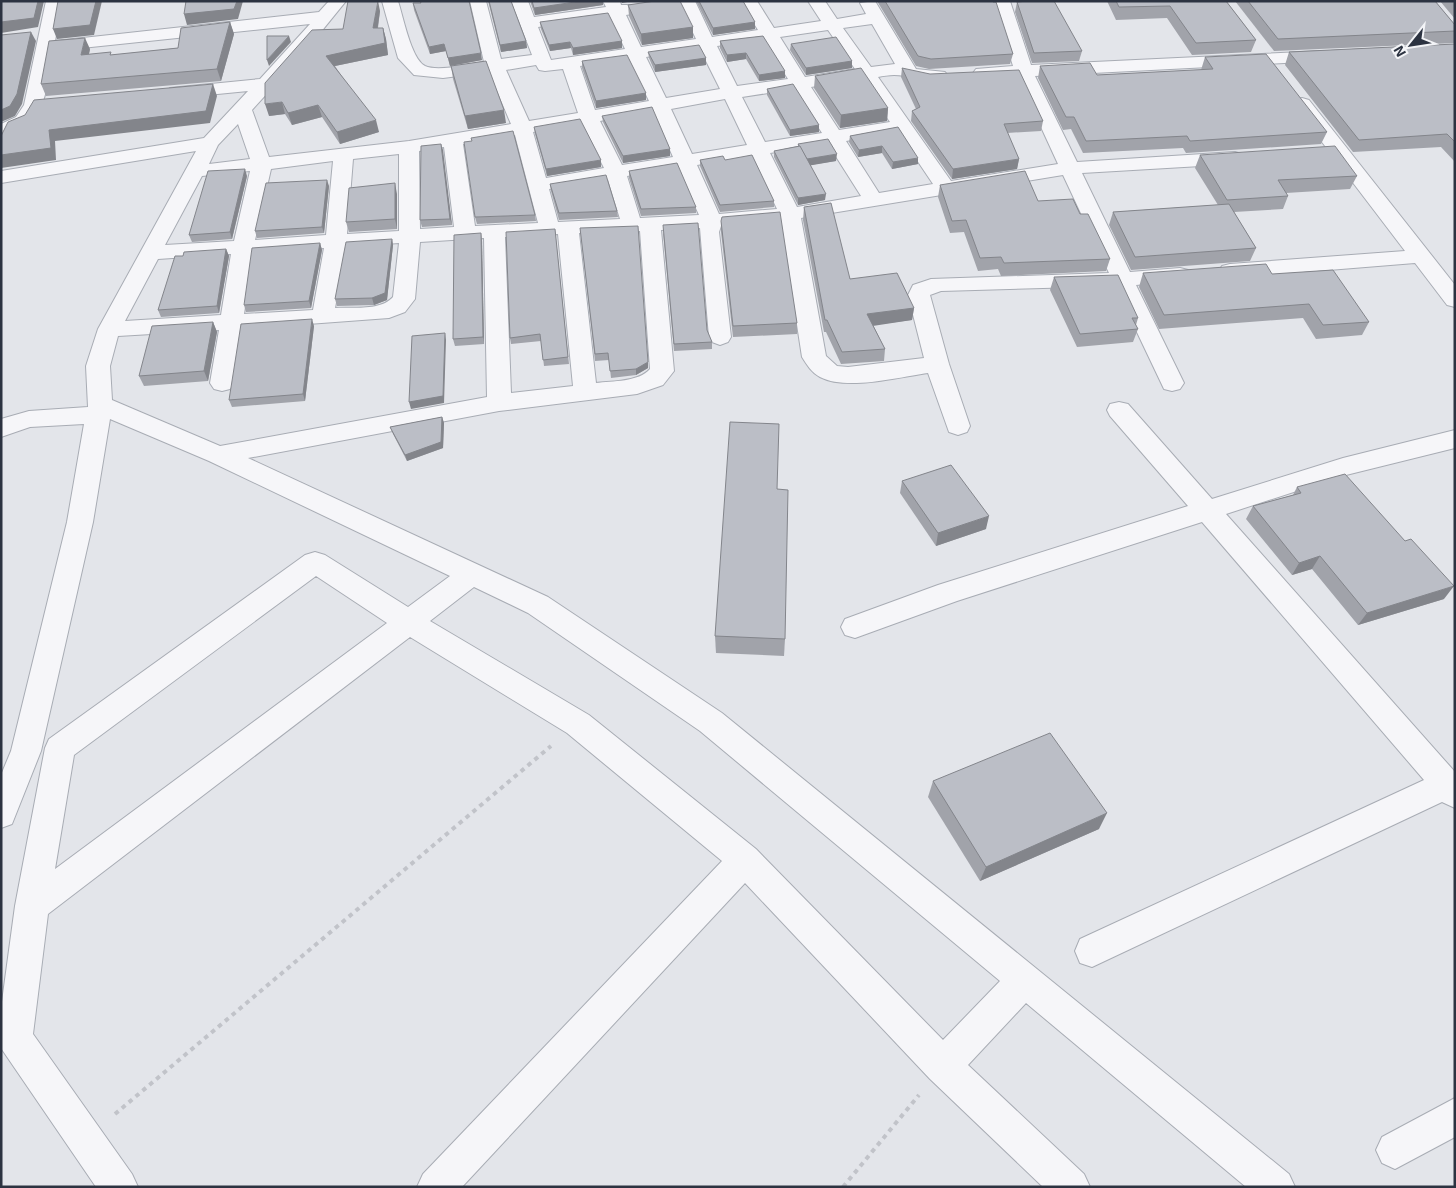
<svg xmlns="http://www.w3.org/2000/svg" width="1456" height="1188" viewBox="0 0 1456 1188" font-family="'Exo 2',sans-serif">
<rect width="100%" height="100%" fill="#e3e5ea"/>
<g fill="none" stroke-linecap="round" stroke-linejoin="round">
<g stroke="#a8acb4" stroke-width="2">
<g id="street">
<path d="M46,1H62L55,41L319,12L329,1H346L303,54L252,110L269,157L409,141L511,124L489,72L443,78L414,75L398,58L382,1H398C403,16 411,59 425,66C438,72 470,64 484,62L470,1H486L501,59L532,55L511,1H528L534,17L606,7L603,1H620L621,5H638L640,9L638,13L626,15L641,47L696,39L678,1H695L712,37L758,30L740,1H757L774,28L821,21L808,1H825L837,19L866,14L860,3L875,1L916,69L945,72L948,76L945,80C927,84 912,75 894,75C889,75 883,76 878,77L951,181L1058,164L1018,77H976L973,73L976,69L1013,66L993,1H1010L1031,65L1323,51L1329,52L1332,56L1329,60L1323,61L1035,76L1077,162L1235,152L1242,154L1245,158L1242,162L1235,164L1082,173L1130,272L1180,268L1188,270L1191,275L1188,280L1136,285L1184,383L1180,389L1172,391L1164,389L1115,286L941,291L930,295L949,364L970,426L967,432L958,435L949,432L928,373C899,377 847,391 820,377C812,373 807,365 802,357L781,221L721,226L719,232L731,337L728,342L720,345L712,342L709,337L700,228L661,230L674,371L663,385L637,394L499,411L248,458L548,597L722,713L1289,1174L1295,1187H1246L1026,1003L968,1065L1084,1174L1090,1187H1043L930,1079L745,883L462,1187H417L423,1174L722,861L567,733L410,637L48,914L33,1034L132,1174L138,1187H96L1,1048V1009L15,906L45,748L49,739L305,555L315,552L325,555L408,607L450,576L209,461L110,419L93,522L41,751L12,824L1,828V775L11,751L67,522L84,424L30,427L1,437V419L29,411L88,407L86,366L98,329L196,151L1,183V171L204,138L248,91L177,98L170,96L168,92L170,88L260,79L310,24L53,51C45,92 48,125 1,137V124L16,117L24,105ZM610,17L625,49L551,60L538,27ZM872,24L895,64L871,67L843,28ZM828,30L855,69L805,77L780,37ZM764,40L788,79L737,86L717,46ZM700,49L720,89L666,98L646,57ZM629,59L649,101L595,110L580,66ZM536,65L539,70L545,71L563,69L578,113L529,121L506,70ZM861,79L890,122L839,130L811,87ZM794,89L822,133L765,142L742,97ZM725,99L747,145L692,154L671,109ZM653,111L673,157L622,165L600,121ZM238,124L250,159L209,164L218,145ZM582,124L604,168L546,178L533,132ZM898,132L933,184L879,193L846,141ZM515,135L538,223L475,226L463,144ZM828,144L861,196L797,207L770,153ZM444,147L454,227L420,229L419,151ZM399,154V231L347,234L353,159ZM752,156L777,209L719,214L697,165ZM333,161L326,235L255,240L271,169ZM678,168L699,215L640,218L627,176ZM250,171L234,241L165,245L202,176ZM1063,175L1109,273L931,279L913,285L908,295L924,358L848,367L837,366L826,356L801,218ZM608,180L620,219L558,222L549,189ZM640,231L650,369C639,382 612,381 596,383L579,233ZM558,234L573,386L511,393L505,237ZM484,238L487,397L220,446L112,400L110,366L118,336L219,330L210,383L214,389L222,391L230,389L234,383L242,329L389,318L405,312L415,299L420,242ZM399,243L393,297C381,311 353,307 335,308L346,247ZM324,248L313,310L244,314L253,253ZM231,254L221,315L125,321L158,259ZM316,576L387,623L55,869L74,755ZM474,587L528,613L700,731L1000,981L943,1040L756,849L589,715L430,621Z"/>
<polygon points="1302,98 1309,100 1455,285 1455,307 1447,305 1415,263 1230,278 1222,276 1219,271 1222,266 1230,264 1405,251 1293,104 1295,100"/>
<polygon points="1119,402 1128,404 1212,499 1343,458 1455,430 1455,448 1346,475 1226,514 1455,772 1455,808 1442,802 1092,967 1080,963 1075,951 1080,939 1424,780 1202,522 957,601 855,638 845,635 841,627 845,619 938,585 1188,506 1110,416 1107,410 1110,404"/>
<polygon points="1455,1098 1455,1137 1395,1169 1382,1163 1376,1150 1382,1137"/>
</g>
</g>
<g stroke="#c1c3c9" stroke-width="4" stroke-dasharray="4.5 4.5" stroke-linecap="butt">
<polyline points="115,1114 551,746"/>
<polyline points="843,1187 919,1095"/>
</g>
<use href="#street" fill="#f6f6f9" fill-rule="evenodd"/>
</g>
<g fill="#a1a3aa">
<polygon points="488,1 511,1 526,41 527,48 501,52"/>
<polygon points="530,1 603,1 603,5 535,15"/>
<polygon points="696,1 743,1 755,29 713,35"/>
<polygon points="877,1 992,1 1013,54 1010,64 929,69 916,66"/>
<polygon points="1107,1 1226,1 1256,40 1251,52 1192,55 1167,18 1116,20"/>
<polygon points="1235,1 1435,1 1455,25 1455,43 1274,51"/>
<polygon points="1440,1 1455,1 1455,19"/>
<polygon points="1017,2 1082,51 1079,61 1032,63 1015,12"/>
<polygon points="413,3 421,3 482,60 450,66 446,51 430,54 414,10"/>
<polygon points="628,5 693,27 693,38 642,45 629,16"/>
<polygon points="380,11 378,28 383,28 386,39 388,55 335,66 379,132 340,144 322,117 292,125 285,114 269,116 343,29"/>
<polygon points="230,22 234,34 221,81 46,96 41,84 90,49 89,54 112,55 178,48"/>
<polygon points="540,22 622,41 622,48 573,55 571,48 550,51 541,29"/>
<polygon points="763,36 785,78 759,81 746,59 727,62 720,48 720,41"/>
<polygon points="791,44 852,61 852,68 806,75 790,50"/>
<polygon points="1455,44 1455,162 1441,147 1353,152 1285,65 1289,52"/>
<polygon points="648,52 706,58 706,65 655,72 649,58"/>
<polygon points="1205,57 1327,132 1321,144 1186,153 1183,148 1083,153 1071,129 1063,130 1038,78 1040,66 1097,75 1201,70"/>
<polygon points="582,61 646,93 646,100 596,108 582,68"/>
<polygon points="451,66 506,123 468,129 453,79"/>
<polygon points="902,68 1043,121 1041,131 1007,133 1019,159 1017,169 952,179 911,121 912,111 916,109 901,77"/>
<polygon points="815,76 888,108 887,121 840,128 814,88"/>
<polygon points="767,89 819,132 790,136 767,95"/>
<polygon points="602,116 670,149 670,156 623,163 603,122"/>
<polygon points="534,127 601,167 547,176 535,134"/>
<polygon points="898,127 918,164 892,169 882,153 858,157 849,142 850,136"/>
<polygon points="441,144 452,225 422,227 420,220"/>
<polygon points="798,144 836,161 810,165 825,200 798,205 774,157 774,151 798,146"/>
<polygon points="1200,155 1357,176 1350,189 1286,193 1288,196 1283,209 1234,212 1256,248 1250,261 1131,270 1109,225 1113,212 1218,205 1195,168"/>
<polygon points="700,160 725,160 774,201 774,207 720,212 700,166"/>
<polygon points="629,171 696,207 696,213 641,216 629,178"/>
<polygon points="247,176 232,239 192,242 189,235"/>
<polygon points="550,184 617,211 618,217 559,220 551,191"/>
<polygon points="940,185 1038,201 1080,214 1110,259 1106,271 1001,276 998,269 978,271 964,232 950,233 938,197"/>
<polygon points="329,186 324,233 257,238 255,231"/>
<polygon points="397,194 397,229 349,232 346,222"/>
<polygon points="804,207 850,279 914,308 912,320 873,325 885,349 884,361 841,364 826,332 824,332 803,220"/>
<polygon points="535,215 536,221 477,224 475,217"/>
<polygon points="721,221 797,323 797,334 733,337 721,232"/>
<polygon points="580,228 648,368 636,375 611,378 609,360 595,361"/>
<polygon points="555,229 569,364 544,366 541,341 511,344 510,338"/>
<polygon points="663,232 712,342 712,349 674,351"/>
<polygon points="392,239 393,245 387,300 374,305 337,306 335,299"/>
<polygon points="482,240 484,344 455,346 453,339"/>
<polygon points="320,243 322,250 311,308 246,312 244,305"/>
<polygon points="226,249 229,256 219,313 161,317 158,310 183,256"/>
<polygon points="1143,273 1272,274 1369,322 1362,335 1316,339 1303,318 1159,329 1139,287"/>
<polygon points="1054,277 1138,318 1136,325 1138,329 1133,342 1077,347 1050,290"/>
<polygon points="213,322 217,332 208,381 144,386 139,376"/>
<polygon points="314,326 305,401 232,407 229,400"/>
<polygon points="442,417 444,423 443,448 407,461 393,434 390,427"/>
<polygon points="902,481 986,529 936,546 900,493"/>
<polygon points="1297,487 1444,599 1358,625 1312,569 1292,575 1246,519 1253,506 1293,495"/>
<polygon points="777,489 785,639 784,656 716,653 715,636"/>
<polygon points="933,781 1099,829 980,881 928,797"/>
</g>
<g fill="#83858b">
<polygon points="38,1 44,1 38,27 1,33 1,22"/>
<polygon points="96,1 102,1 94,35 57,39 53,29"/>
<polygon points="237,1 243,1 238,19 187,25 184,14"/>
<polygon points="378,1 380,11 376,39 373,28"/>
<polygon points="582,1 603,1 603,5 535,15 534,8"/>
<polygon points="622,1 633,1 622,3"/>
<polygon points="230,22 234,34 221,81 217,69"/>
<polygon points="755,22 755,29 713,35 713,28"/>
<polygon points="693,27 693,38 642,45 641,34"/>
<polygon points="383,28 386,39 388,55 330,67 326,56"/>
<polygon points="31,32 36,41 22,104 15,116 1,122 1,110"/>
<polygon points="289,36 291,42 269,66 267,60"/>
<polygon points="85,38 90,49 86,67 81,55"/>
<polygon points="526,41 527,48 501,52 500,45"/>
<polygon points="622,41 622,48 573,55 573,48"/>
<polygon points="570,42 571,48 550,51 549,45"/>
<polygon points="444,44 446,51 430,54 429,47"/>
<polygon points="481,53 482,60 450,66 448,58"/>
<polygon points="746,53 746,59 727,62 727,55"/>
<polygon points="706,58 706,65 655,72 655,65"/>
<polygon points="852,61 852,68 806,75 806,68"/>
<polygon points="785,71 785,78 759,81 759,75"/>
<polygon points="213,84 217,96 210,123 55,141 56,160 1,168 1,155 49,130"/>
<polygon points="646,93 646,100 596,108 596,101"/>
<polygon points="282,102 285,114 269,116 265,104"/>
<polygon points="318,105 322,117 292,125 288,113"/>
<polygon points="888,108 887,121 840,128 841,115"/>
<polygon points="504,110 506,123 468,129 465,116"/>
<polygon points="376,120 379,132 340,144 337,132"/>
<polygon points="819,125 819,132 790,136 790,130"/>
<polygon points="441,144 443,150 452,225 450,219"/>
<polygon points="882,146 882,153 858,157 859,150"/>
<polygon points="670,149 670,156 623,163 623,156"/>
<polygon points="837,154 836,161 807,166 807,159"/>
<polygon points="918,158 918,164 892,169 893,162"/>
<polygon points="1019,159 1017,169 952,179 953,169"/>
<polygon points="601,160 601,167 547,176 546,169"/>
<polygon points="245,169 247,176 232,239 230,232"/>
<polygon points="327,180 329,186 324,233 322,227"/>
<polygon points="395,183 397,194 397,229 395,219"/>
<polygon points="826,194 825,200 798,205 798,198"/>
<polygon points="481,233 482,240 484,344 483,337"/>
<polygon points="392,239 393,245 387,300 374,305 372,298"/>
<polygon points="320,243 322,250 311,308 309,301"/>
<polygon points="226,249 229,256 219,313 217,306"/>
<polygon points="914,308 912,320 866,327 867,314"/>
<polygon points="312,319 314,326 305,401 303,394"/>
<polygon points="213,322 217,332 208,381 204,371"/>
<polygon points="445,333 446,340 444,403 411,409 409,402"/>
<polygon points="648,362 648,368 636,375 636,369"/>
<polygon points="442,417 444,423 443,448 407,461 405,455"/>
<polygon points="989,516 986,529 936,546 938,533"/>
<polygon points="1320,556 1312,569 1292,575 1299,563"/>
<polygon points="1454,586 1444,599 1358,625 1367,613"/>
<polygon points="1107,813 1099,829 980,881 986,867"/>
</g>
<g fill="#bbbec6" stroke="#83858b">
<polygon points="1,1 38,1 34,18 1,22"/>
<polygon points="58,1 96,1 90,25 53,29"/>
<polygon points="186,1 237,1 234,9 184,14"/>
<polygon points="348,1 378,1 373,28 383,28 385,43 326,56 376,120 337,132 318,105 288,113 282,102 265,104 265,83 312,30 343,29"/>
<polygon points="420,1 469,1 481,53 448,58 444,44 429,47 413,3 421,3"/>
<polygon points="489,1 511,1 526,41 500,45"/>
<polygon points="532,1 582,1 534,8"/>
<polygon points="655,1 680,1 693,27 641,34 628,5"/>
<polygon points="699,1 743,1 755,22 713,28"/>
<polygon points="885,1 992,1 993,2 996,2 1013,54 931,59 918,56"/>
<polygon points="1028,1 1054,1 1082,51 1034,53 1017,2"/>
<polygon points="1116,1 1226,1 1256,40 1196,43 1170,6 1119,7"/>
<polygon points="1248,1 1435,1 1455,25 1455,31 1278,39"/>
<polygon points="608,13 622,41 573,48 570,42 549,45 540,22"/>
<polygon points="230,22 217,69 41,84 49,41 85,38 81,55 111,52 110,55 178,48 181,28"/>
<polygon points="31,32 17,94 10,106 1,110 1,35"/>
<polygon points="267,36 289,36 267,60"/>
<polygon points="763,36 785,71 759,75 746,53 727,55 720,41"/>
<polygon points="836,37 852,61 806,68 791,44"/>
<polygon points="1455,44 1455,142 1447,134 1359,140 1289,52"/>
<polygon points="699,45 706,58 655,65 648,52"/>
<polygon points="1266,54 1327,132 1190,141 1187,136 1086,141 1074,117 1066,117 1040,66 1090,63 1097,75 1213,69 1205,57"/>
<polygon points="627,55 646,93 596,101 582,61"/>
<polygon points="486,61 504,110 465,116 451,66"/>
<polygon points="861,68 888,108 841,115 815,76"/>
<polygon points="902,68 930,74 1019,70 1043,121 1004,124 1019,159 953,169 912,111 920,107"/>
<polygon points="213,84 206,111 49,130 51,148 1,155 1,136 8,122 25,115 34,100"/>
<polygon points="793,84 819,125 790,130 767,89"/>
<polygon points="652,107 670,149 623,156 602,116"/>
<polygon points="580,119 601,160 546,169 534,127"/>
<polygon points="898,127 918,158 893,162 882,146 859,150 850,136"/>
<polygon points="513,131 535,215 475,217 464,142 472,141 471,138"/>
<polygon points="828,139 837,154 807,159 798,144"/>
<polygon points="441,144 450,219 420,220 421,146"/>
<polygon points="800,146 826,194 798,198 774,151"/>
<polygon points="1335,146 1357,176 1278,180 1288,196 1227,200 1200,155"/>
<polygon points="752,155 774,201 720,205 700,160 723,156 725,160"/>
<polygon points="677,163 696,207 641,209 629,171"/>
<polygon points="245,169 230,232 189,235 208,171"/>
<polygon points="1025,171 1038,201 1073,199 1080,214 1088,214 1110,259 1004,263 1001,257 980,258 966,220 952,221 940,185"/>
<polygon points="606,175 617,211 559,213 550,184"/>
<polygon points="327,180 322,227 255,231 266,183"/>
<polygon points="395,183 395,219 346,222 349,188"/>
<polygon points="831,203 850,279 897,273 914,308 867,314 885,349 842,352 827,320 825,320 804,207"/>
<polygon points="1229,204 1256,248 1135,257 1113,212"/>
<polygon points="780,212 797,323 733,326 721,221 722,217"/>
<polygon points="698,223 707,330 712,342 674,344 663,225"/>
<polygon points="638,226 648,362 636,369 610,371 608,353 595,354 580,228"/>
<polygon points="555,229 568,357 543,360 540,334 510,338 506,232"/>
<polygon points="481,233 483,337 453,339 454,235"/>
<polygon points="392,239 385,293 372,298 335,299 346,242"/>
<polygon points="320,243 309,301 244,305 252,248"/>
<polygon points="226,249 217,306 158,310 175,256 183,256 184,252"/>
<polygon points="1266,264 1272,274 1333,270 1369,322 1323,325 1309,304 1164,315 1143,273"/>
<polygon points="1118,275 1138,318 1132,318 1138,329 1080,334 1054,277"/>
<polygon points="312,319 303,394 229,400 241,324"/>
<polygon points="213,322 204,371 139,376 152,326"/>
<polygon points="445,333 443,396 409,402 412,336"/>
<polygon points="442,417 441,442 405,455 390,427"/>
<polygon points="730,422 779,424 777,489 788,490 785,639 715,636"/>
<polygon points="951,465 989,516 938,533 902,481"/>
<polygon points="1345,474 1405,541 1411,539 1454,586 1367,613 1320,556 1299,563 1253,506 1301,493 1297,487"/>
<polygon points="1050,733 1107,813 986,867 933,781"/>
</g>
<rect width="1456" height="1188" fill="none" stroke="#2c3341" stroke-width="5"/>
<g transform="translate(1411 45) rotate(240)" stroke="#f3f4f7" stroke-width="4" paint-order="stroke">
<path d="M0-4L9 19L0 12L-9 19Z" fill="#2c3341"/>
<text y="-8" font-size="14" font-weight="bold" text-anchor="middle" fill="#2c3341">N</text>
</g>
</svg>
